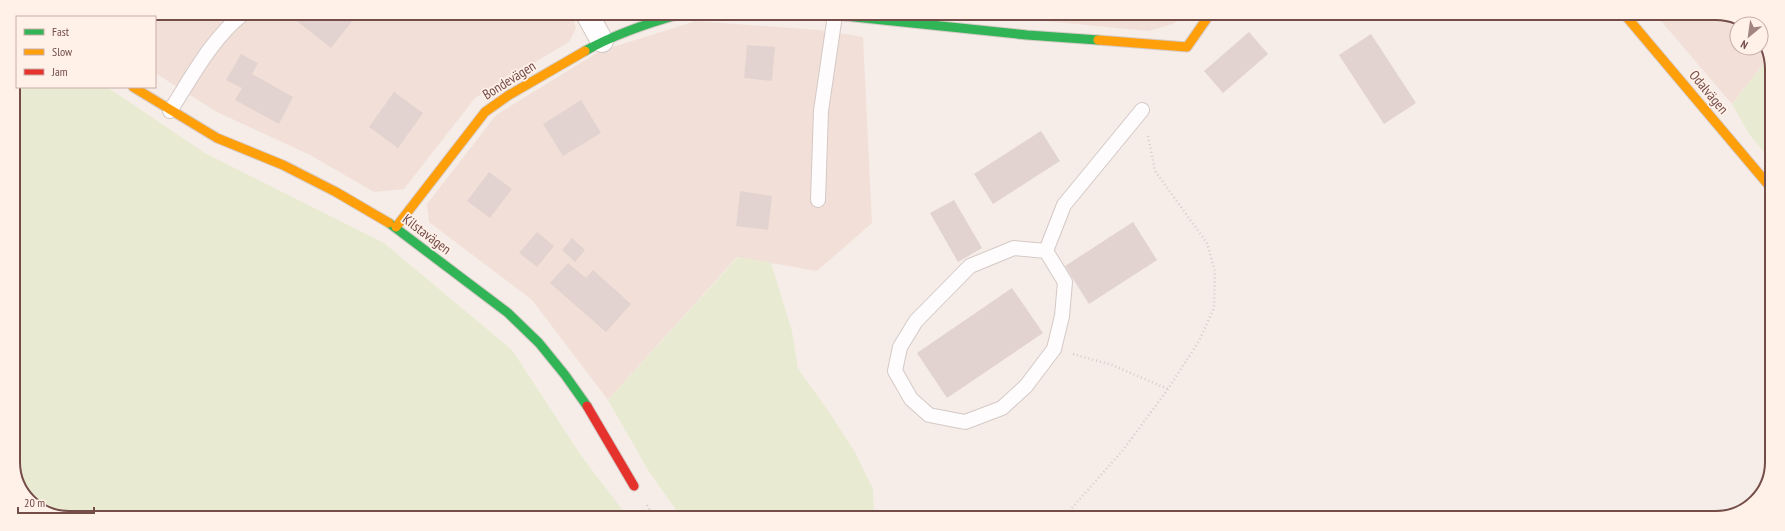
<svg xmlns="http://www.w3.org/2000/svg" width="1785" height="531" viewBox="0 0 1785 531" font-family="'PT Sans Narrow',sans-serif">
<rect width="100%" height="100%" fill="#f6ede8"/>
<g fill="#f2e0d8">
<polygon points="69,13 572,14 576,28 569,42 475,98 404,189 374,192 310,155 217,112 155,73 155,17 65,17 63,16"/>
<polygon points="971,14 1186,14 1173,24 1148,31"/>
<polygon points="1656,15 1731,15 1744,24 1737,24 1737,48 1761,48 1761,37 1769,57 1732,104"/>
<polygon points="696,21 818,30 863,37 872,223 817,271 737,257 608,400 532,300 429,222 427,204 496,115 600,51"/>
</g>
<g fill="#e8ebd2">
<polygon points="1769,57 1772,65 1771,160 1749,134 1732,104"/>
<polygon points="17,59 17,87 107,87 205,153 384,243 512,350 582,457 628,517 54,516 25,496 13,466 13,69"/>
<polygon points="738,257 771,263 792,331 798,369 827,409 855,452 873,489 874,517 681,517 648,470 608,400"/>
</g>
<g fill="#e2d3d0">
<polygon points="297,13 345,13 353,20 331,48 293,18"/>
<polygon points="1249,32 1268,54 1223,93 1204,71"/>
<polygon points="1371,34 1416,103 1384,124 1339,55"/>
<polygon points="747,45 775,47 772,81 744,78"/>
<polygon points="241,54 258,63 252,74 293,97 279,124 235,100 242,88 226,80"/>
<polygon points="394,92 423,113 398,148 369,127"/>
<polygon points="581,100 601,133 563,156 543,124"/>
<polygon points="1041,131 1060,161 993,204 974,174"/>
<polygon points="489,172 512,189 490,218 467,201"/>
<polygon points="740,191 772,196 768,230 736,226"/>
<polygon points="954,200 982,248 958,262 930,213"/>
<polygon points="1133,222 1157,260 1089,304 1065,266"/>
<polygon points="537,232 554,246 537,267 519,253"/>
<polygon points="572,238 585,250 575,262 562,250"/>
<polygon points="568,263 586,278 593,270 631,304 606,332 550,283"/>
<polygon points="1012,288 1043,333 947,398 917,353"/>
</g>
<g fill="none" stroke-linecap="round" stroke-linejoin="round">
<g stroke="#d4c9c6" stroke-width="16">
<g id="lane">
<path d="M170,111C192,77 211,39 244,13"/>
<polyline points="818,200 821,111 835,15"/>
<polygon points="1014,248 1046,251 1065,282 1062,316 1054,349 1026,386 1002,408 965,422 929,415 911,399 895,371 900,347 916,321 970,266"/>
<polyline points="1046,251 1064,205 1142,110"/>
</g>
</g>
<g stroke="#d4c9c6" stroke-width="24">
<polyline id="street" points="587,14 602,41"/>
</g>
<g stroke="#d6cac6" stroke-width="11">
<g id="fast">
<polyline points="804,14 835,15 1027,35 1098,40"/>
<path d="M585,51C615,34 648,23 681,14"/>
<polyline points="389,223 508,313 539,343 565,375 587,406"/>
</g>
</g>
<g stroke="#d6cac6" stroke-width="11">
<g id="slow">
<polyline points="1625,15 1771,188"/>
<polyline points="1098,40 1187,47 1210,14"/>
<polyline points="133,87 217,138 283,165 336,192 389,223"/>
<polyline points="396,227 485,112 509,95 585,51"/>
</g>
</g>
<g stroke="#d6cac6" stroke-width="11">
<polyline id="jam" points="587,406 634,486"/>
</g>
<g stroke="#d7cbc9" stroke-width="2.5" stroke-dasharray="1 3" stroke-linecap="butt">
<polyline points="1073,354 1112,365 1168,389"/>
<polyline points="647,505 654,517"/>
<polyline points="1064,517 1123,450 1168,389 1199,341 1214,308 1215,272 1207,243 1155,171 1148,136"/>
</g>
<use href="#lane" stroke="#fefcfc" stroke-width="14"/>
<use href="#street" stroke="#fefcfc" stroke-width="22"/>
<use href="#fast" stroke="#30b455" stroke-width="9"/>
<use href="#slow" stroke="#ff9f0a" stroke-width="9"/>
<use href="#jam" stroke="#e5322d" stroke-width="9"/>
</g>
<g text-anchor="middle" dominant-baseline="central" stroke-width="3.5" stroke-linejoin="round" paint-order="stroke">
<g font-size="14" fill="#744c48" stroke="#fff0e8">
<text transform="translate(509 80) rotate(-32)">Bondevägen</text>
<text transform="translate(1709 92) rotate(50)">Odalvägen</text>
<text transform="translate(427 234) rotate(37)">Kilstavägen</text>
</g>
</g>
<path d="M0 0H1785V531H0ZM69 20H1716A49 49 0 0 1 1765 69V462A49 49 0 0 1 1716 511H69A49 49 0 0 1 20 462V69A49 49 0 0 1 69 20Z" fill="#fff0e8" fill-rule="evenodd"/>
<path fill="none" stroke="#744c48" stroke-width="2" d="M69 20H1716A49 49 0 0 1 1765 69V462A49 49 0 0 1 1716 511H69A49 49 0 0 1 20 462V69A49 49 0 0 1 69 20Z"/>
<rect x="16" y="16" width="140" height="72" fill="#fff0e8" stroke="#c7aea8"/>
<rect x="24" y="29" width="20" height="6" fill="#30b455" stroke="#c7aea8"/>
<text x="52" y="36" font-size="12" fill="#744c48">Fast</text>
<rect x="24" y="49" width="20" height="6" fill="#ff9f0a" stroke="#c7aea8"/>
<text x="52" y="56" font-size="12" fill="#744c48">Slow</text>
<rect x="24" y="69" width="20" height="6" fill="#e5322d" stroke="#c7aea8"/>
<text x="52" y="76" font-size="12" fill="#744c48">Jam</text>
<g transform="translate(1749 36) rotate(209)"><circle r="19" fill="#fff0e8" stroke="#c7aea8"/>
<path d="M0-3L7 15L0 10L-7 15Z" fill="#a28480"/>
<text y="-6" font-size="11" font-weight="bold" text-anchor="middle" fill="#744c48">N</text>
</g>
<path d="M18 507v6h76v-6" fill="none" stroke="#744c48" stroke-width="2"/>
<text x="24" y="507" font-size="12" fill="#744c48" stroke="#fff0e8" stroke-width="3" paint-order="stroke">20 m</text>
</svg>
